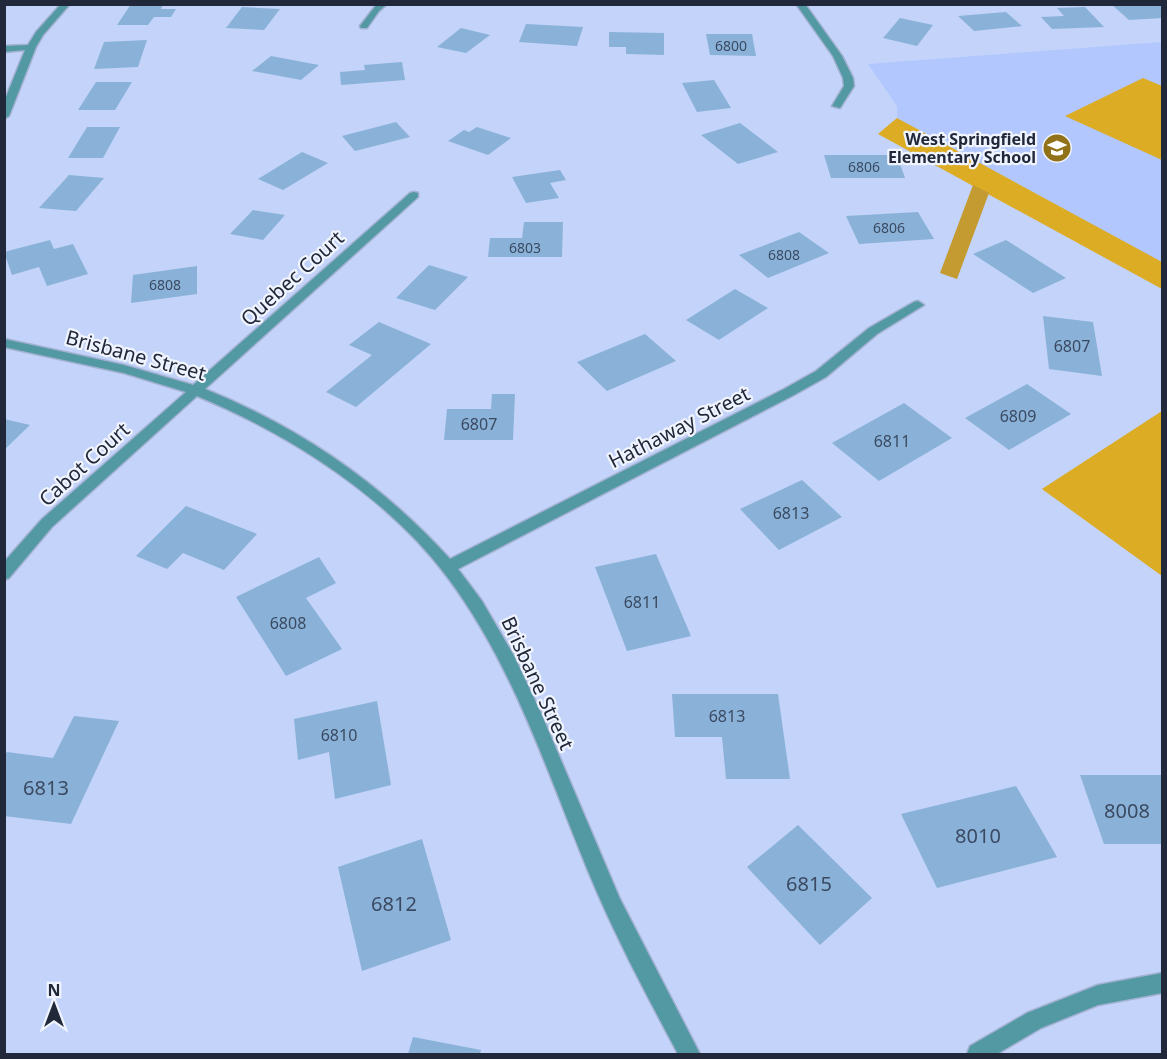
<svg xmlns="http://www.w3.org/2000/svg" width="1167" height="1059" viewBox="0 0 1167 1059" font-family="'Noto Sans',sans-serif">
<rect width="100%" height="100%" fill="#c3d3f9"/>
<polygon fill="#b1c7fd" points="1162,42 1162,263 897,118 897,106 868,64"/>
<g fill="#dcac24">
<polygon points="1143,78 1162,86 1162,160 1065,116"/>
<polygon points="897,118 1162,262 1162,289 878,134"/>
<polygon points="1162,411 1162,576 1042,489"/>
</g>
<polygon fill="#c39b31" points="973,185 989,193 957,279 940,273"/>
<g fill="#8ab2d8">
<polygon points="131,4 163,4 161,9 176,9 171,17 154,17 148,25 117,25"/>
<polygon points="1111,4 1162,4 1162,18 1129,20"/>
<polygon points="242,7 280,9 264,30 226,28"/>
<polygon points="1085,7 1104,27 1052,29 1041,17 1064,16 1057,8"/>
<polygon points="1006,12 1022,26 974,31 958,16"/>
<polygon points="900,18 933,25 917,46 883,38"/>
<polygon points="526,24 583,27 577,46 519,42"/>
<polygon points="461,28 490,35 466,53 437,47"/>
<polygon points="609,32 664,33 664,55 626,54 626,47 609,47"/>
<polygon points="706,34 752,34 756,56 710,55"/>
<polygon points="147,40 138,67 94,69 104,42"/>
<polygon points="271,56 319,65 301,80 252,71"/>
<polygon points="402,62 405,80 341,85 340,72 365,70 364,65"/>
<polygon points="714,80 731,108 697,112 682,83"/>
<polygon points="96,82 132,82 115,110 78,110"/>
<polygon points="396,122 410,137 355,151 342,136"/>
<polygon points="740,123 778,152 738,164 701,135"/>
<polygon points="87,127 120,127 103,158 68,158"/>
<polygon points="477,127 511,138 488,155 448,141 464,130 469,132"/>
<polygon points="302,152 328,163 283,190 258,179"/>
<polygon points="824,155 897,155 905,178 831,178"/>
<polygon points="560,170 566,180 550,183 559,198 526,203 512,177"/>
<polygon points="69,175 104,178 76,211 39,208"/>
<polygon points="253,210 285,215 263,240 230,234"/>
<polygon points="918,212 934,239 859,244 846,216"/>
<polygon points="524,222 563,222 562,257 488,257 490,238 522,238"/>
<polygon points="799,232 829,253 768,278 739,255"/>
<polygon points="50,240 54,249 73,244 88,274 47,286 39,267 12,275 4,252"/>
<polygon points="1006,240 1066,278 1033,293 973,254"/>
<polygon points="429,265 468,277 435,310 396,298"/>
<polygon points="197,266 197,294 131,303 133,275"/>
<polygon points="735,289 768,308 719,340 686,320"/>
<polygon points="1043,316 1093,322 1102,376 1049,369"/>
<polygon points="379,322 431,344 356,407 326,392 372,355 349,345"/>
<polygon points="645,334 676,361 607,391 577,362"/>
<polygon points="1027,384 1071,414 1009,450 965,418"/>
<polygon points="492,394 515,394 513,440 444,440 447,409 491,409"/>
<polygon points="904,403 952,438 879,481 832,443"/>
<polygon points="4,419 30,425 4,450"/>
<polygon points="802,480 842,517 779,550 740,509"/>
<polygon points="186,506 257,534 224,570 183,553 167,569 136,556"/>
<polygon points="656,554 691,636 627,651 595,567"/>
<polygon points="319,557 336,583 306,598 342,649 286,676 236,597"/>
<polygon points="672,694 778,694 790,779 726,779 722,737 675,737"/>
<polygon points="377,701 391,785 335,799 329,752 298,760 294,719"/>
<polygon points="74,716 119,721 71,824 4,816 4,756 7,752 53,758"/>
<polygon points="1080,775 1162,775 1162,844 1104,844"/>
<polygon points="1016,786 1057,857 937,888 901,814"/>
<polygon points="798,825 872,898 820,945 747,867"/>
<polygon points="422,839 451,940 362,971 338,867"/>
<polygon points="413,1037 481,1050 480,1054 408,1054"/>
</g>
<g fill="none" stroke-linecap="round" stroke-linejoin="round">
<g stroke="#a3b1d3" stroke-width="3">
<g id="minor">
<polygon points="61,4 70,4 43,35 36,47 9,116 4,119 4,102 25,50 4,52 4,46 28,45 36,32"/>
<polygon points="377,4 387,4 379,11 367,28 361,28 360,26"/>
<polygon points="796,4 805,4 842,56 853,78 854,86 840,108 832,106 844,86 843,78 833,56"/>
<path d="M414,192L418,193V197L205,389C299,427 382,484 450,559L784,389L816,371L869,328L914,302L918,301L924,305L877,334L826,377L794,395L458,569L482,601L514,656L540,711L620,899L700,1054H678C646,994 614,934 588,871C547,771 513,665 448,578C388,497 289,434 197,396L52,527L9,578L4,580V562L42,519L186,392L124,373L4,347V339L124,365L193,385L410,193Z"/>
<polygon points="1162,973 1162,993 1098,1005 1041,1028 997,1054 967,1054 970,1046 1027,1013 1098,985"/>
</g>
</g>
<use href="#minor" fill="#5399a3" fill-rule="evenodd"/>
</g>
<defs>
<g id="school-disc" transform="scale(1.5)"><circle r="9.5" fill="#927219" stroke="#f0f4fe"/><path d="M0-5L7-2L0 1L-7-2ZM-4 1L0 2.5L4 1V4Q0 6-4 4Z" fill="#fff"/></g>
</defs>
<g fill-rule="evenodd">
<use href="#school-disc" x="1057" y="148"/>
</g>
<g text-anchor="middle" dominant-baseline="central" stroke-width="4.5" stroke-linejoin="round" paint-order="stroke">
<g font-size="14" fill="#3b4a62">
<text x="731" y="45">6800</text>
<text x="864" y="166">6806</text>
<text x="889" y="227">6806</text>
<text x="525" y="247">6803</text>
<text x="784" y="254">6808</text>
<text x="165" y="284">6808</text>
</g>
<g font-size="16" font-weight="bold" fill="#21283a" stroke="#f0f4fe" text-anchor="end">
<text x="1036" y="139">West Springfield<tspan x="1036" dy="18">Elementary School</tspan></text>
</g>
<g font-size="16" fill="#3b4a62">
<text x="1072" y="346">6807</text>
<text x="1018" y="416">6809</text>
<text x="479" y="424">6807</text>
<text x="892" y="441">6811</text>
<text x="791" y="513">6813</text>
<text x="642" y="602">6811</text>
<text x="288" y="623">6808</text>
<text x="727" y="716">6813</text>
<text x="339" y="735">6810</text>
</g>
<g font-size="20" fill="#21283a" stroke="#f0f4fe">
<text transform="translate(292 278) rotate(-42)">Quebec Court</text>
<text transform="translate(136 355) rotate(15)">Brisbane Street</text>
<text transform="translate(679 427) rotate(-27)">Hathaway Street</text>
<text transform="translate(84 464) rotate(-42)">Cabot Court</text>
<text transform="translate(538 683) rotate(65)">Brisbane Street</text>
</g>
<g font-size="20" fill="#3b4a62">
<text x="46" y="787">6813</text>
<text x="1127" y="810">8008</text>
<text x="978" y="835">8010</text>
<text x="809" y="883">6815</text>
<text x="394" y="903">6812</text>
</g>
</g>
<rect width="1167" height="1059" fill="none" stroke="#21283a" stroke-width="12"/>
<g transform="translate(54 1005)" stroke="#f0f4fe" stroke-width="4.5" paint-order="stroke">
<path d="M0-4.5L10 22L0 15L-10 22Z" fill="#21283a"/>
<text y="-9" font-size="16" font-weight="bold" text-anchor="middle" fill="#21283a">N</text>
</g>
</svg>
